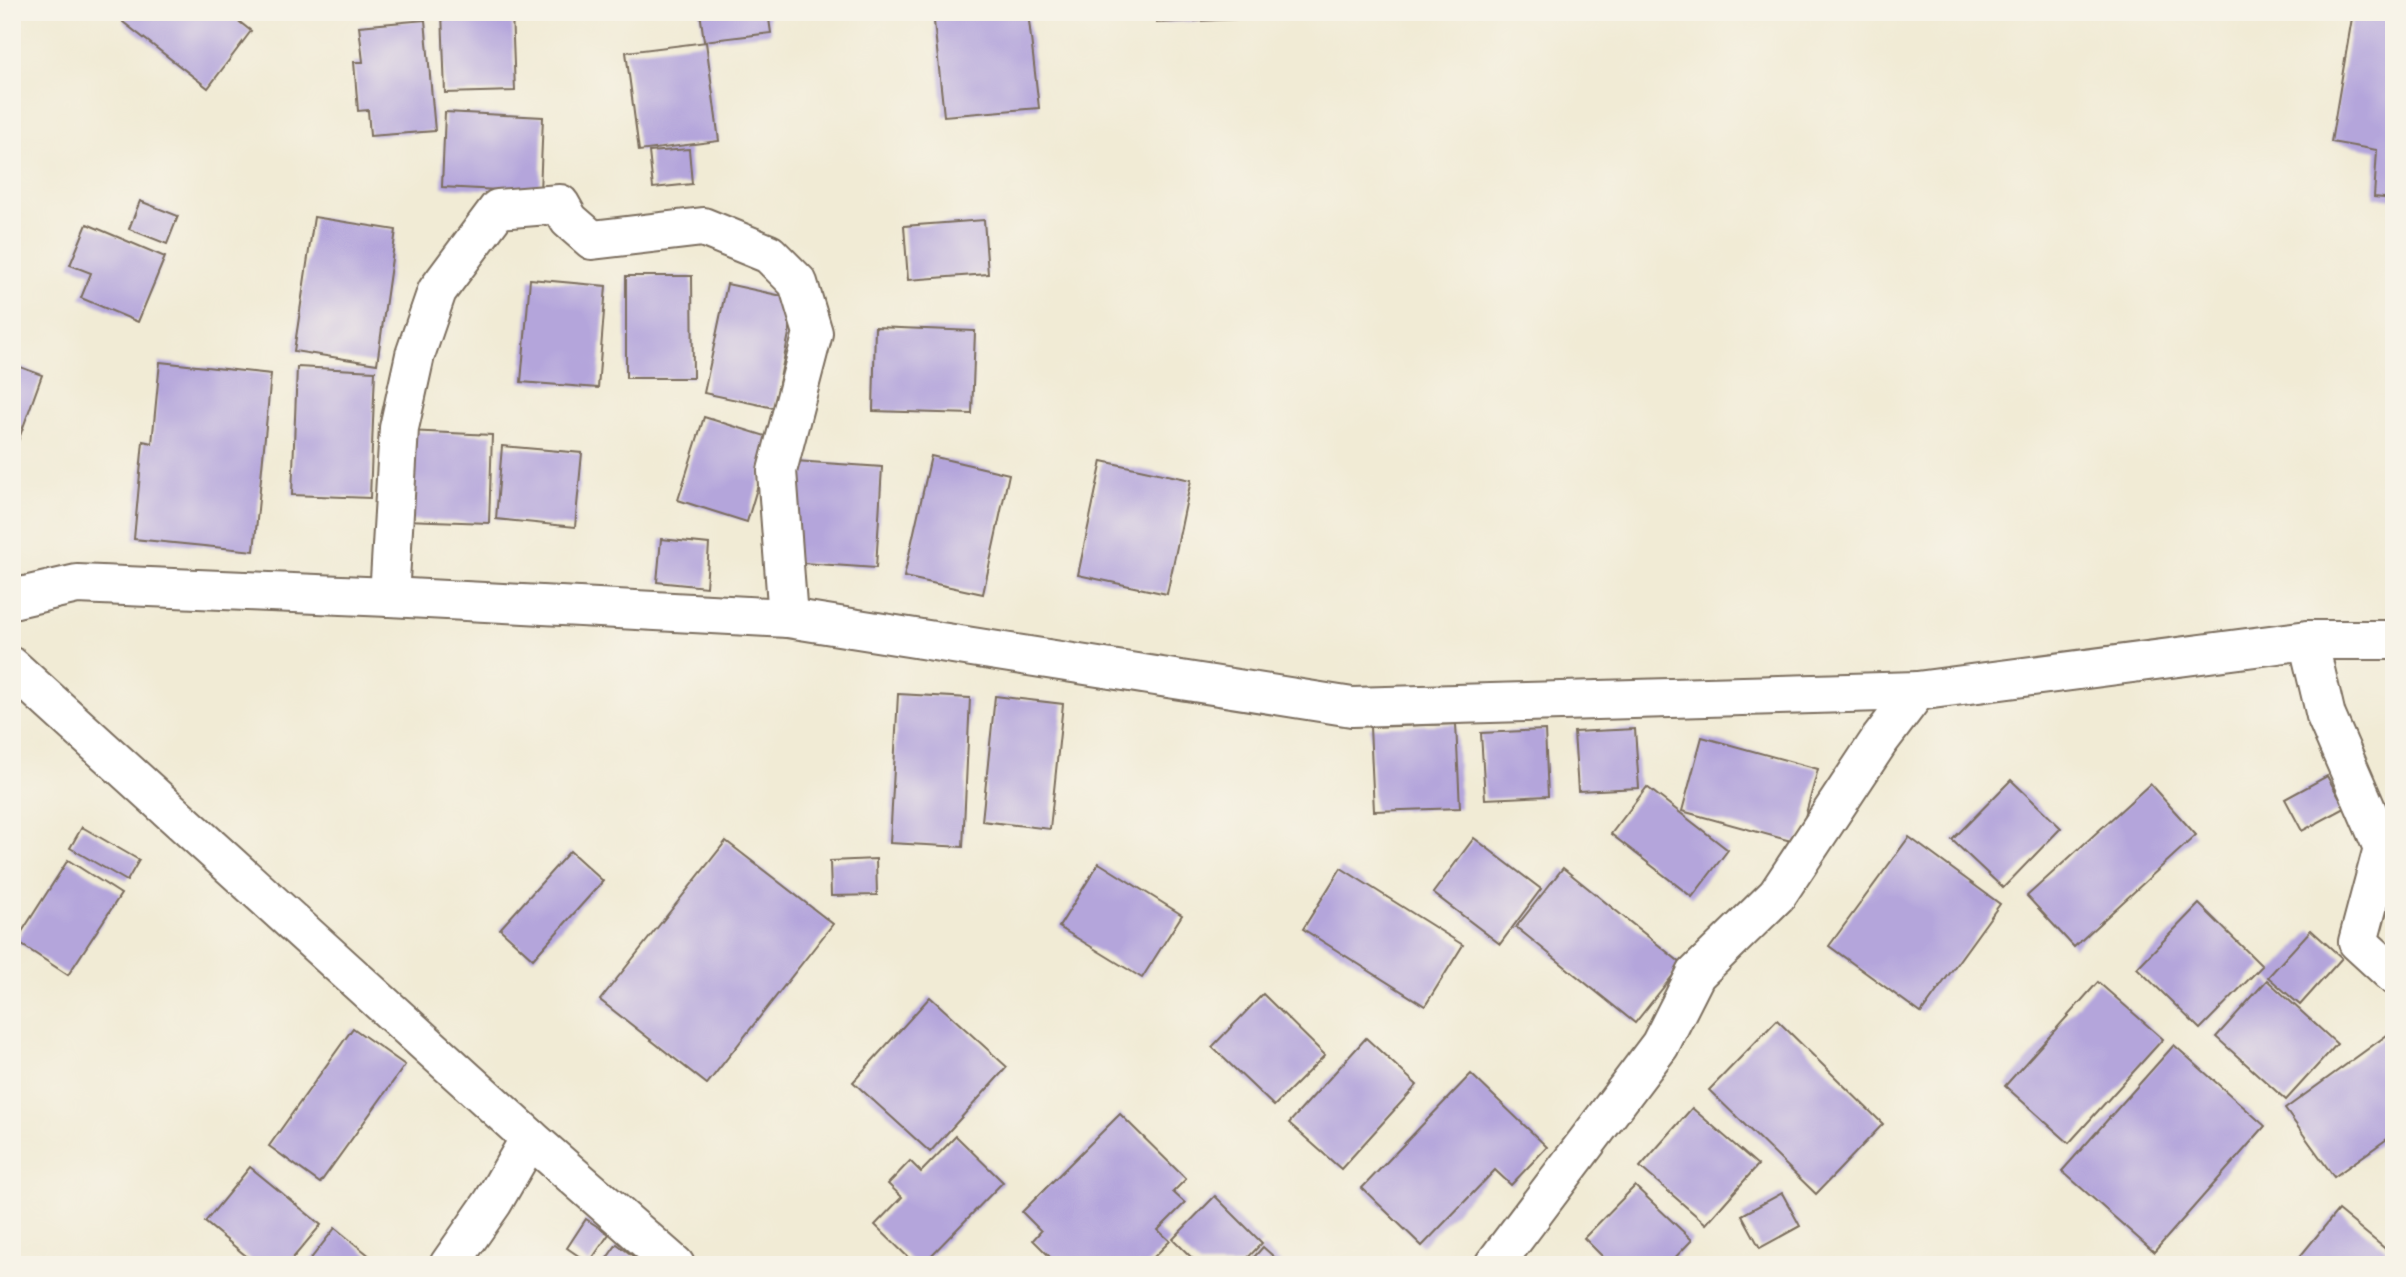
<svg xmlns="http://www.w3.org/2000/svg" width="2406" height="1277" viewBox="0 0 2406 1277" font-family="'IM FELL DW Pica',serif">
<rect width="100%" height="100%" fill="#f7f3e8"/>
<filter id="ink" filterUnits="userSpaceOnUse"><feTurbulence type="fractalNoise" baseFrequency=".0143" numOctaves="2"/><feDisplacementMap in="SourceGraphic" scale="14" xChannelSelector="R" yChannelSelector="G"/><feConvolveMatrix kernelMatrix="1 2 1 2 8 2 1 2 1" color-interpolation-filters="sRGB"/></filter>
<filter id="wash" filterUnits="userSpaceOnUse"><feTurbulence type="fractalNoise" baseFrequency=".00686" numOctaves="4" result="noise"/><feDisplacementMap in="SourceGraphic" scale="28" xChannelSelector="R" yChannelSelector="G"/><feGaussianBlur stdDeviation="1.57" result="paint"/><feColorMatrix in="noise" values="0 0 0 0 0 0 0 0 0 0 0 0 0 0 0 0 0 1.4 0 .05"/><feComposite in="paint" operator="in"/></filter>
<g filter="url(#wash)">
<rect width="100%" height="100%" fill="#f1ebd5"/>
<g id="blocks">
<g fill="#b4a5db">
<polygon points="130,12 227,12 251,31 208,88 123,22"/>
<polygon points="442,12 512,12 515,91 445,93"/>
<polygon points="700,12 768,12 771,33 704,41"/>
<polygon points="933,12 1028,12 1039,108 944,116"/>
<polygon points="1157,12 1256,12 1257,18 1157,23"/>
<polygon points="2353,12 2394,18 2394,199 2374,197 2377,150 2331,142"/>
<polygon points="425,20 435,131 370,136 368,110 358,111 354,62 363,62 359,26"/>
<polygon points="706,42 719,141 639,151 626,52"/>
<polygon points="445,112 543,117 540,192 442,187"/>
<polygon points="689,149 692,184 653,188 649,152"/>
<polygon points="140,201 178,216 167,244 129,229"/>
<polygon points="314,217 396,230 377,364 294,351"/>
<polygon points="984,220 988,274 908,280 904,226"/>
<polygon points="87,224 165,257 138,322 81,298 91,273 70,265"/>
<polygon points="626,276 692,276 693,378 626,378"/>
<polygon points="530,279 606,286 598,388 521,382"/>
<polygon points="727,284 796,299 774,408 704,393"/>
<polygon points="875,327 975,331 972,414 873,411"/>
<polygon points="160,362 271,374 254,551 134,539 143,441 152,443"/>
<polygon points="12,364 42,375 13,455 12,455"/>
<polygon points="297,367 375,371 370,498 292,495"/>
<polygon points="704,417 772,438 747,522 678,500"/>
<polygon points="407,431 492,435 489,523 405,520"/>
<polygon points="502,446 582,453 575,527 496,519"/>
<polygon points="931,456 1009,474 983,594 904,577"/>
<polygon points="795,461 882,467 876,568 788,562"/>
<polygon points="1102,461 1191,480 1167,594 1078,575"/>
<polygon points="661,539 709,544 706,587 657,582"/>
<polygon points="898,694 970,698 963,847 890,843"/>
<polygon points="995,696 1063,704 1050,829 982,821"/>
<polygon points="1456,724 1460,808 1374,811 1370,727"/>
<polygon points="1635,729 1639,788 1578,791 1574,732"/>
<polygon points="1545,730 1548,796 1485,799 1481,733"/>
<polygon points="1702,737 1818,769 1798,843 1682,811"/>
<polygon points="2327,776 2345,808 2302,831 2285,799"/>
<polygon points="2011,780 2061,828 2003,888 1952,840"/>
<polygon points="2150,784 2196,835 2074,947 2027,896"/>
<polygon points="1647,787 1728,850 1692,897 1611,834"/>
<polygon points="82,827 139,860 127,881 70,848"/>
<polygon points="1909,837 2000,904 1921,1013 1829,946"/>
<polygon points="1474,838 1541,889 1500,944 1433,893"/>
<polygon points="726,841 833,924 707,1084 600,1000"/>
<polygon points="570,851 603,881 533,959 500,929"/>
<polygon points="876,859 877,895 831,896 830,861"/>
<polygon points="68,860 121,894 68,975 16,941"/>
<polygon points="1099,863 1182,915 1142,978 1059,927"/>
<polygon points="1341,868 1463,945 1425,1006 1303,929"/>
<polygon points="1563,868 1682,964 1635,1023 1516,927"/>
<polygon points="2199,904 2262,966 2200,1029 2137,968"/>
<polygon points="2311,930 2342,958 2300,1005 2268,977"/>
<polygon points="2267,980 2337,1044 2286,1100 2216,1037"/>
<polygon points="2098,982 2163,1039 2069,1143 2005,1086"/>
<polygon points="1263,994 1325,1055 1274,1106 1212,1047"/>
<polygon points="930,997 1007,1067 930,1152 853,1082"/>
<polygon points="1777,1020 1883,1124 1816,1194 1709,1090"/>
<polygon points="353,1028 405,1065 320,1183 269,1146"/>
<polygon points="2394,1030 2394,1134 2334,1177 2285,1109"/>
<polygon points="1366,1038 1417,1085 1341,1169 1289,1123"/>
<polygon points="2174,1045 2265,1126 2154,1252 2062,1171"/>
<polygon points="1471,1074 1547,1147 1511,1185 1495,1170 1422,1246 1362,1188"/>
<polygon points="1692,1108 1758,1165 1706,1224 1640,1167"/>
<polygon points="1120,1114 1186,1179 1173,1192 1185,1203 1158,1230 1170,1241 1146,1265 1058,1265 1033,1240 1041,1231 1022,1212"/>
<polygon points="956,1136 1003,1182 922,1265 916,1265 875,1225 902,1197 888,1184 910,1161 921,1172"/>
<polygon points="250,1167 321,1225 287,1265 257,1265 205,1222"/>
<polygon points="1635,1186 1692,1240 1668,1265 1611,1265 1584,1238"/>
<polygon points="1782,1193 1800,1226 1760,1248 1742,1215"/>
<polygon points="1215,1196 1262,1243 1241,1265 1199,1265 1173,1239"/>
<polygon points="2338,1210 2394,1256 2389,1265 2293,1265"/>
<polygon points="586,1219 609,1234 589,1263 567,1248"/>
<polygon points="335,1228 381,1265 306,1265"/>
<polygon points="617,1244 645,1265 602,1265"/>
<polygon points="1263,1247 1283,1265 1247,1265"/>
</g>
</g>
</g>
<g filter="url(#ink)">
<use href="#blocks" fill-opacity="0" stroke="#7b6e5e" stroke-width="2"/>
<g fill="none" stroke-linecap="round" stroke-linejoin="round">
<g stroke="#7b6e5e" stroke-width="42">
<g id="street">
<polyline points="389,597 399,428 415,355 437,291 498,209 560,204 569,220 592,240 703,227 769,254 798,283 813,333 777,471 788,618"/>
<polyline points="12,599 77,584 389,597 788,618 1352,707 1917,691 2308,640 2394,640"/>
<polyline points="2308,640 2326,716 2383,848 2358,942 2394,975"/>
<polyline points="12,667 530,1138 675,1265"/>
<polyline points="449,1265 493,1202 530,1138"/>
<polyline points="1494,1265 1660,1045 1696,974 1777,895 1879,741 1917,691"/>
</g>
</g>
<use href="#street" stroke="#fff" stroke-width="38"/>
</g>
</g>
<rect width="2406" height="1277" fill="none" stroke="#f7f3e8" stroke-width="42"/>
</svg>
